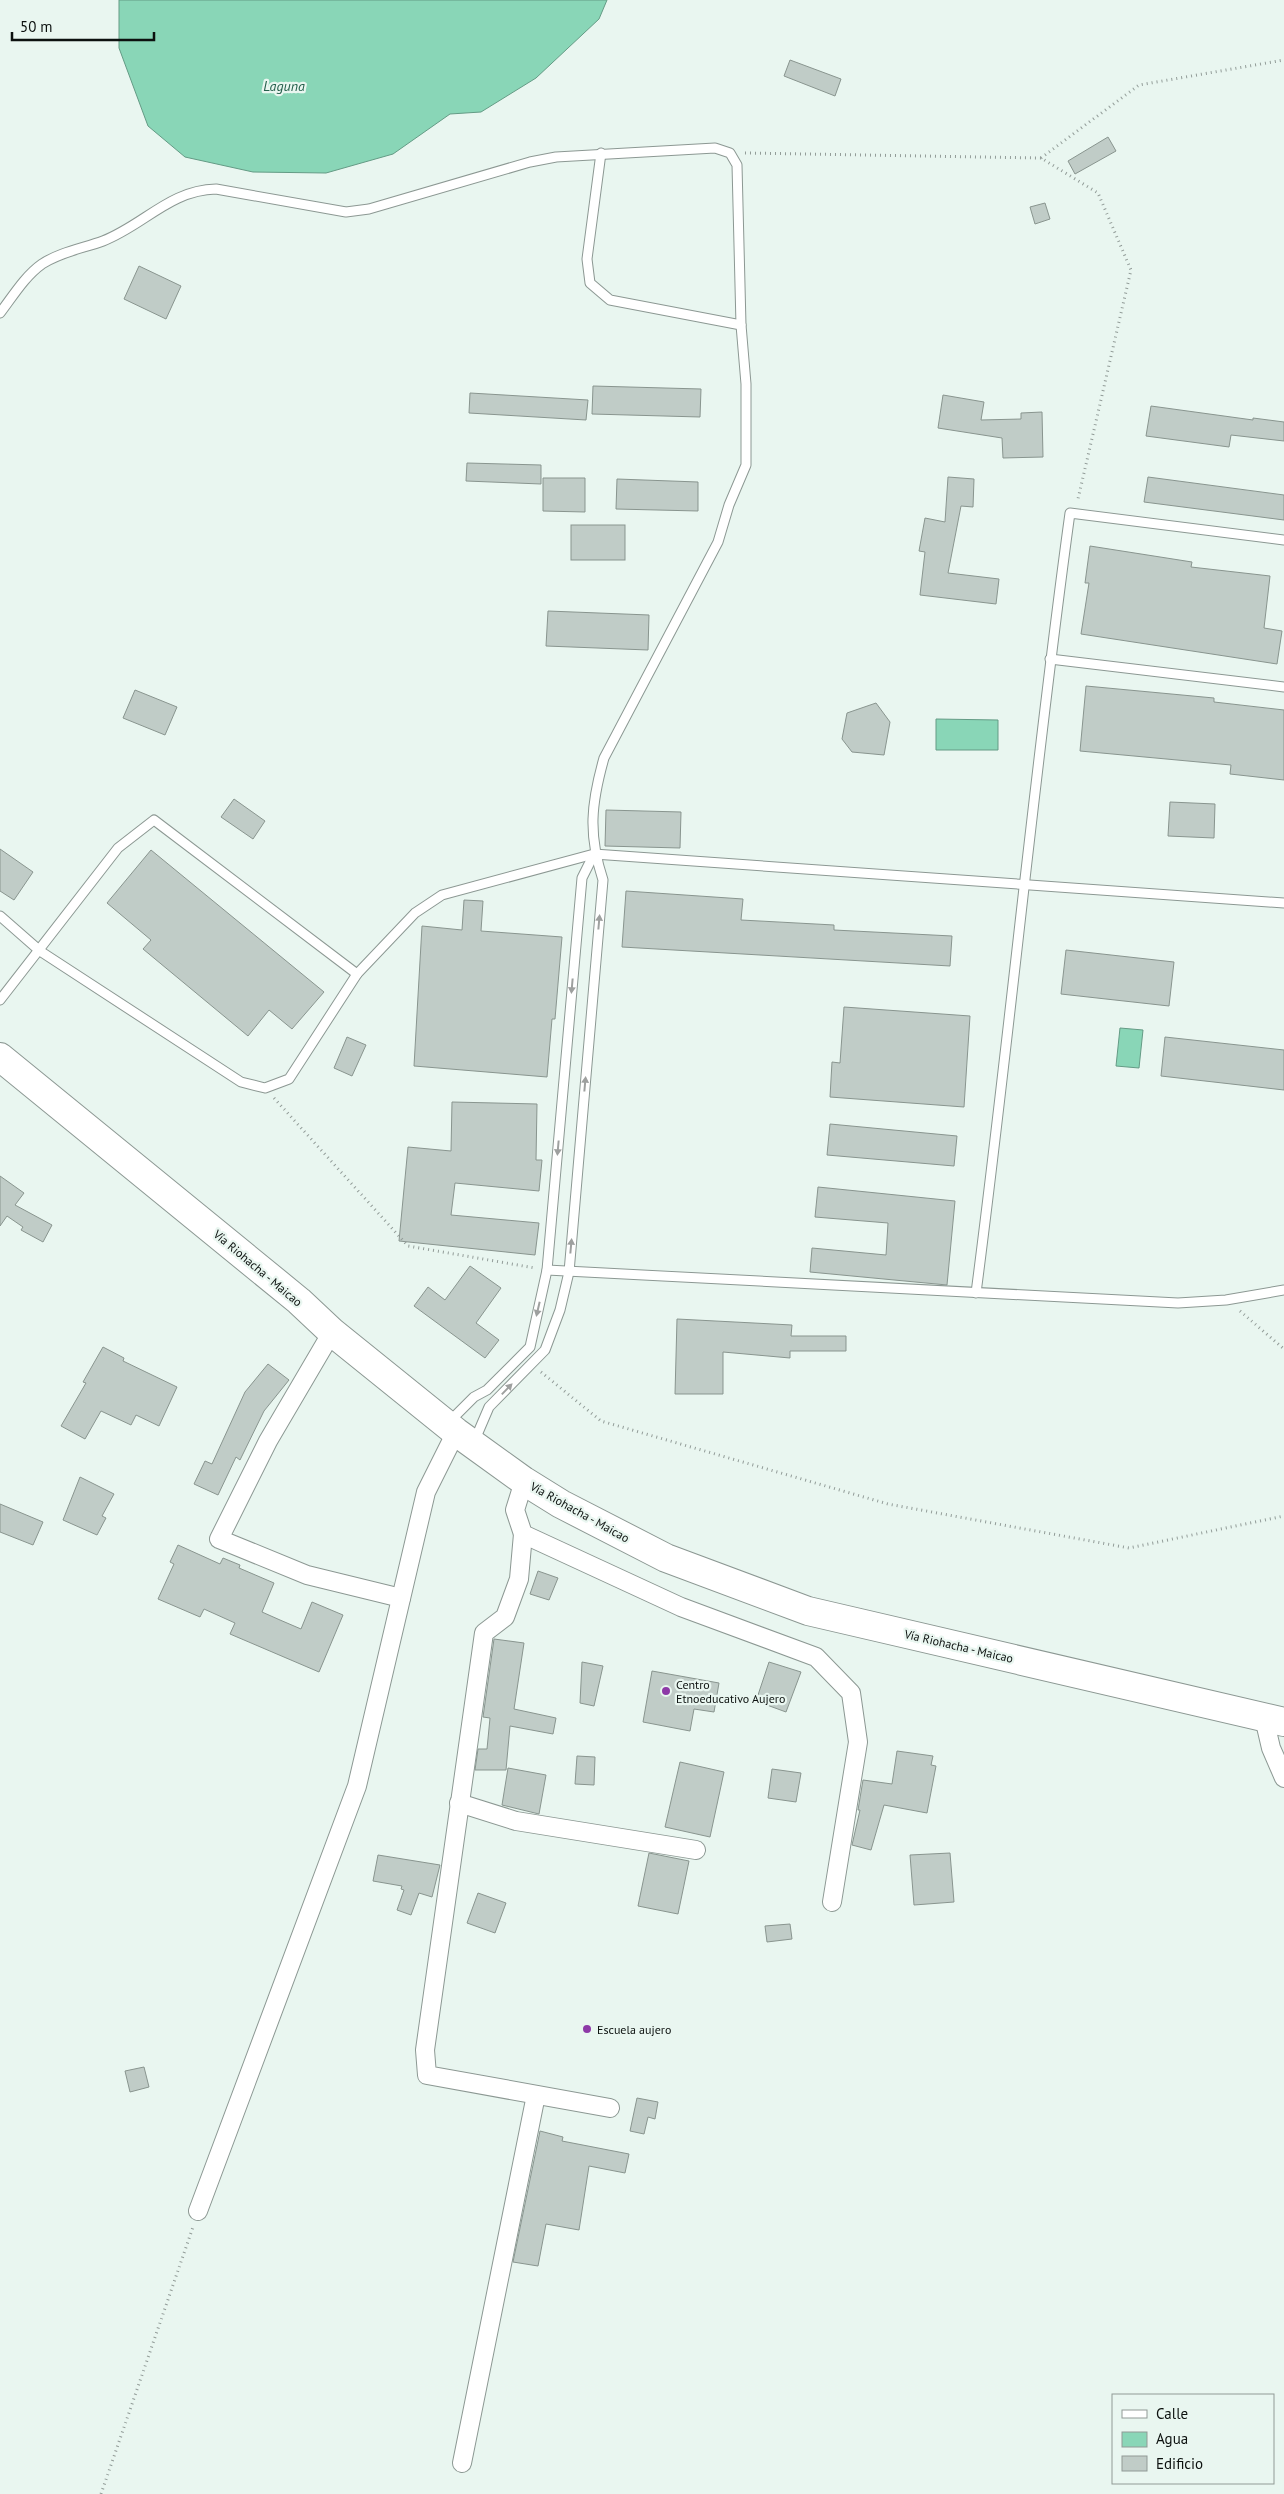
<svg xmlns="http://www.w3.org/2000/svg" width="1284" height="2494" viewBox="0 0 1284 2494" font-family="'PT Sans',sans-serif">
<rect width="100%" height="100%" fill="#e9f6f0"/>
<g fill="#89d6b7" stroke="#649b85">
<polygon points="119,0 607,0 599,19 536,78 481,112 450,114 393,154 326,173 253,172 185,157 148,126 119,48"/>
<polygon points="936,719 998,720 998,750 936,750"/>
<polygon points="1120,1028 1143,1030 1139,1068 1116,1066"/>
</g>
<g fill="#c0ccc7" stroke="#89958f">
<polygon points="790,60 841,79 835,96 784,76"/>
<polygon points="1108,137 1116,151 1075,174 1068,161"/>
<polygon points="1045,203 1050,219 1035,224 1030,207"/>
<polygon points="139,266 181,286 166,319 124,299"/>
<polygon points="593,386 701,389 700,417 592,414"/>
<polygon points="470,393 588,400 586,420 469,413"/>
<polygon points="943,395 984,402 981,420 1021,419 1021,413 1042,412 1043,457 1003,458 1002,438 938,428"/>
<polygon points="1151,406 1253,420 1253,418 1284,422 1284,441 1231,435 1229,447 1146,436"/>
<polygon points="467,463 541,465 541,484 466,481"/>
<polygon points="948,477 974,479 973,507 961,506 948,573 999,579 996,604 920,595 925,552 919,551 925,518 945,522"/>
<polygon points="1148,477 1284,495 1284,520 1144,502"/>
<polygon points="543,478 585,478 585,512 543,511"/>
<polygon points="617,479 698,482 698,511 616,509"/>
<rect x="571" y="525" width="54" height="35"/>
<polygon points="1090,546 1192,562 1191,567 1270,576 1264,628 1282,631 1277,664 1081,634 1089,583 1085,583"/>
<polygon points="548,611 649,615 648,650 546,646"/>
<polygon points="1086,686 1214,698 1214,702 1284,710 1284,780 1230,774 1231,765 1080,751"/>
<polygon points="135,690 177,707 165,735 123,718"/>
<polygon points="876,703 890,722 884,755 852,752 842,739 847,713"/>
<polygon points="234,799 265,821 253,839 221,817"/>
<polygon points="1170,802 1215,804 1214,838 1168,836"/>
<polygon points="606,810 681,812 680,848 605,846"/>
<polygon points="0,849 33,872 14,900 0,891"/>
<polygon points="151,850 324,992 292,1029 269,1010 248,1036 143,949 151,940 107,903"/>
<polygon points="626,891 743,899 741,920 834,925 834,930 952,936 950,966 622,947"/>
<polygon points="464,900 483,901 481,931 562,937 555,1019 552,1019 547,1077 414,1066 422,926 462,930"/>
<polygon points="1066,950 1174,962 1169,1006 1061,994"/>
<polygon points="844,1007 970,1016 964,1107 830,1097 832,1062 840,1063"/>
<polygon points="347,1037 366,1045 352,1076 334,1068"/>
<polygon points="1165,1037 1284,1050 1284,1090 1161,1076"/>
<polygon points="452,1102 537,1104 536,1160 542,1160 539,1191 455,1183 451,1215 539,1223 535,1255 399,1241 408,1147 451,1151"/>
<polygon points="830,1124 957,1136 954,1166 827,1155"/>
<polygon points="0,1176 24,1193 15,1205 52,1225 43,1242 21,1230 23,1227 7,1216 0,1226"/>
<polygon points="818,1187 955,1201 947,1285 810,1272 812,1248 886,1255 888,1223 815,1217"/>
<polygon points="470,1266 501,1288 476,1323 499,1340 485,1358 414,1306 428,1287 445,1300"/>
<polygon points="677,1319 792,1325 791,1336 846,1336 846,1351 790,1351 790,1358 723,1352 723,1394 675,1394"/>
<polygon points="103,1347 124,1358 123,1361 177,1387 159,1426 136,1415 131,1425 101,1411 85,1439 61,1426 86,1383 83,1382"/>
<polygon points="268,1364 289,1380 264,1411 240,1460 236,1457 218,1495 194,1484 205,1461 212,1464 245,1392"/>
<polygon points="80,1477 114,1494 102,1516 106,1518 97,1535 63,1520"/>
<polygon points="0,1504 43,1522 33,1545 0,1532"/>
<polygon points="178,1545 220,1564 223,1558 240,1565 239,1568 274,1583 262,1612 280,1620 301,1629 312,1602 343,1615 319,1672 230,1634 235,1623 204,1609 200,1617 158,1599 174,1564 170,1562"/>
<polygon points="538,1571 558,1578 549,1600 530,1594"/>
<polygon points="494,1639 524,1643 514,1709 556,1718 553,1734 510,1726 506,1770 475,1770 478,1749 487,1749 490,1718 483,1717"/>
<polygon points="582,1662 603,1666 594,1706 580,1703"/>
<polygon points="769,1662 801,1672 786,1712 756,1701"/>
<polygon points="652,1671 719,1683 714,1712 694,1709 690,1731 643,1722"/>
<polygon points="897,1751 933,1756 931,1765 936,1766 927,1813 884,1805 871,1850 852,1845 860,1810 858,1810 863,1780 892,1784"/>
<polygon points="577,1756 595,1757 594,1785 575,1784"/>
<polygon points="680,1762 724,1772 710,1837 665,1827"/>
<polygon points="508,1768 546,1775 539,1814 502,1805"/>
<polygon points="772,1769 801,1773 796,1802 768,1798"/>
<polygon points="649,1853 689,1861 678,1914 638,1906"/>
<polygon points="950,1853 954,1902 914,1905 910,1855"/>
<polygon points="378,1855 440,1865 432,1897 419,1893 411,1915 397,1910 404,1890 401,1889 402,1886 373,1881"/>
<polygon points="478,1893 506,1903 495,1933 467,1923"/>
<polygon points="790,1924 792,1939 767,1942 765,1926"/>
<polygon points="144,2067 149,2087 130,2092 125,2071"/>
<polygon points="637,2098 658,2102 655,2119 648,2117 644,2134 630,2131"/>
<polygon points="540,2131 563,2137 562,2141 629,2154 625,2173 589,2166 579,2230 546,2224 538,2266 513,2262"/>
</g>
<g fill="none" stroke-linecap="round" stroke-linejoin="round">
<g stroke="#8c9893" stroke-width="11">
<g id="lane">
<polyline points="601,153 587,259 590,283 610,300 741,325"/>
<path d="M0,313C13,296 25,276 42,264C60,252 84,248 103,241C144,225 170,190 216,189L346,212L369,209L530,162L556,157L715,148L730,153L737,165L741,325L746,384V465L729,505L718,542L604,758C591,804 588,834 603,880L569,1272L560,1310L545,1350L489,1407L474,1442"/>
<polyline points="1050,659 1284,687"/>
<polyline points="0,916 40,951 241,1082 265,1088 289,1079 357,974 415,913 442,895 594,854 1284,903"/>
<polyline points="0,1000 118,848 154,820 357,974"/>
<polyline points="547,1270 1178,1303 1226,1300 1284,1290"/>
<path d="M976,1293C1010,1033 1034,773 1070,513L1284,540"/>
<polyline points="448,1423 474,1397 487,1390 530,1347 547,1270 582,878 594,854"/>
</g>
</g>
<g stroke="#8c9893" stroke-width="20">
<g id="street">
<polyline points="332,1332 268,1441 219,1539 307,1575 401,1598"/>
<polyline points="524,1481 515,1510 523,1534 681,1607 816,1657 851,1693 858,1742 832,1902"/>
<polyline points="523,1534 519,1579 505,1617 484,1633 425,2050 427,2075 610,2108"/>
<polyline points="1264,1718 1271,1748 1284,1778"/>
<polyline points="459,1803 516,1821 696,1850"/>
<polyline points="198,2211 357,1786 426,1492 456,1432"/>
<polyline points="462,2463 536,2095"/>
</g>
</g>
<g stroke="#8c9893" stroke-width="30">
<polyline id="highway" points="0,1057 299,1301 332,1332 456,1432 524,1481 561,1504 666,1558 808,1611 1284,1722"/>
</g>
<g stroke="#929c98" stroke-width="3" stroke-dasharray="1 4" stroke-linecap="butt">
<polyline points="745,153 1041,158 1098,193 1131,270 1078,499"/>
<polyline points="1041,158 1139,85 1284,60"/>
<polyline points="274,1098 408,1246 535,1268"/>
<polyline points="1240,1311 1284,1349"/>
<polyline points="541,1372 601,1421 888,1504 1129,1548 1284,1516"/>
<polyline points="101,2494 193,2227"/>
</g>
<use href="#lane" stroke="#fff" stroke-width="9"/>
<use href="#street" stroke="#fff" stroke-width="18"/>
<use href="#highway" stroke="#fff" stroke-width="28"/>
</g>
<defs><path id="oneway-solid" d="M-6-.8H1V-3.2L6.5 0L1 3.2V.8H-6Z" transform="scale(1.25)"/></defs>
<g fill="#9ea09f">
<use href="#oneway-solid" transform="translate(599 922) rotate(-85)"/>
<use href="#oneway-solid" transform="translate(572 986) rotate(95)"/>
<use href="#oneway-solid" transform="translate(585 1084) rotate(-85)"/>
<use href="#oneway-solid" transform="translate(558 1148) rotate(95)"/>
<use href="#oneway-solid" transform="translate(571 1246) rotate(-85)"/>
<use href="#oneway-solid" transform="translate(538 1309) rotate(103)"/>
<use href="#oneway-solid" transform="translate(507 1389) rotate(-46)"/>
</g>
<g fill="#8d39a7" stroke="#e9f6f0" stroke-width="2">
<circle cx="666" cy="1691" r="5"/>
<circle cx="587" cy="2029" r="5"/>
</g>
<g text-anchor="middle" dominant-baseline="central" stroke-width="4.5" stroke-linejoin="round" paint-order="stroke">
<g font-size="12" fill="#0c110f" stroke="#e9f6f0">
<text transform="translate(258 1268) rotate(40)">Vía Riohacha - Maicao</text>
<text transform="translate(580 1512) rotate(29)">Vía Riohacha - Maicao</text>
<text transform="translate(959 1646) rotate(13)">Vía Riohacha - Maicao</text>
</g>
<g font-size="12" fill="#0c110f" stroke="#e9f6f0" text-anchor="start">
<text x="676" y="1684">Centro<tspan x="676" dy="14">Etnoeducativo Aujero</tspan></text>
<text x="597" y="2029">Escuela aujero</text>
</g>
<g font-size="14" font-style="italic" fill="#245f4b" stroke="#e9f6f0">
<text x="284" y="86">Laguna</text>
</g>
</g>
<rect x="1112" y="2394" width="162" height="90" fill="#e9f6f0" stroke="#919a96"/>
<rect x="1122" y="2410" width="25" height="8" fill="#ffffff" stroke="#919a96"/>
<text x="1156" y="2419" font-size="15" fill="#0c110f">Calle</text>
<rect x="1122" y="2432" width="25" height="15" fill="#89d6b7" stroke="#919a96"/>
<text x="1156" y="2444" font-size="15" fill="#0c110f">Agua</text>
<rect x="1122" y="2456" width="25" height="15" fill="#c0ccc7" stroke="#919a96"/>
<text x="1156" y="2469" font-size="15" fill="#0c110f">Edificio</text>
<path d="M12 32v8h142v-8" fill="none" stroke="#0c110f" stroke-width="2.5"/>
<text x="20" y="32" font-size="15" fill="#0c110f" stroke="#e9f6f0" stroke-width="4" paint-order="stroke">50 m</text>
</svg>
